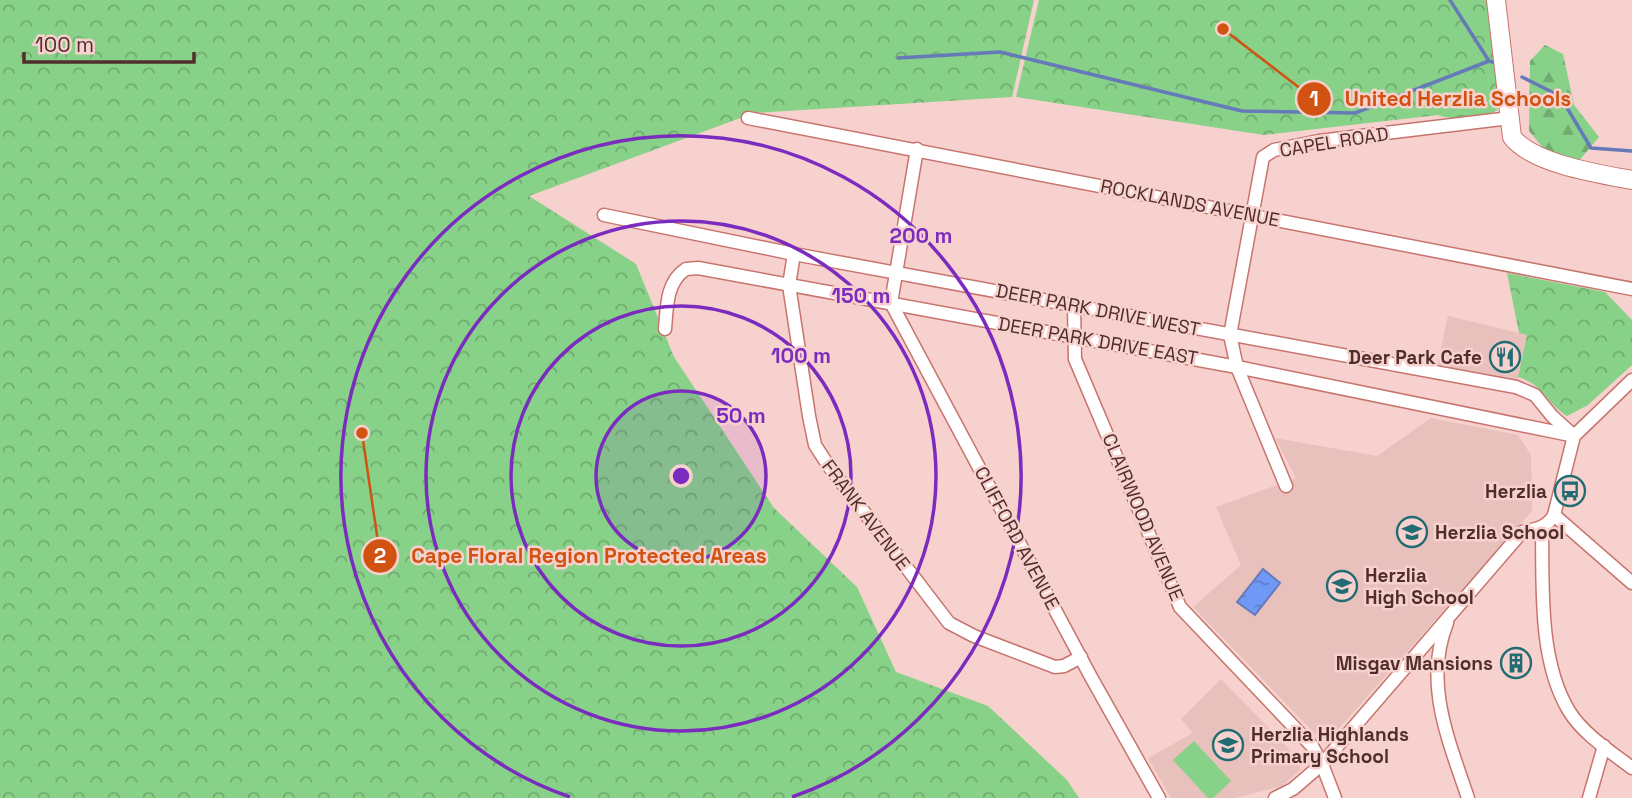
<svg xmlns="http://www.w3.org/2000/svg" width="1632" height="798" viewBox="0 0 1632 798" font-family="'Space Grotesk',sans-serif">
<defs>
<pattern id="forest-firs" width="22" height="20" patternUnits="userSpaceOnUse" patternTransform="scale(1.75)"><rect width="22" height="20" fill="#87d288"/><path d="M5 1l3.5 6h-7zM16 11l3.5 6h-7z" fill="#71ab6f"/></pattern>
<pattern id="park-crowns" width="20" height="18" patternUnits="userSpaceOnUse" patternTransform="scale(1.75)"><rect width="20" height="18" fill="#87d288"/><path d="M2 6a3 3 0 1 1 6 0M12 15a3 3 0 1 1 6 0" fill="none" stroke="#71ab6f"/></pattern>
<pattern id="water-ripples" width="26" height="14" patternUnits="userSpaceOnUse" patternTransform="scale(1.75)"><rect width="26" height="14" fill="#6f99f4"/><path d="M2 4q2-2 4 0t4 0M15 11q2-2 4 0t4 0" fill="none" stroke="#5e7dc6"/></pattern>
</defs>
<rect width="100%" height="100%" fill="#f7d1cd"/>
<g fill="#e8c0bc">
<polygon points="1448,316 1527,335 1516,387 1436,372"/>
<polygon points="1431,418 1518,435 1531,455 1532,511 1325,744 1193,607 1241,565 1216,507 1296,478 1275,438 1377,456"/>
<polygon points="1221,679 1299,759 1300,770 1282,786 1235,798 1171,798 1148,758 1193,733 1181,719"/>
</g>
<polygon fill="url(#forest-firs)" points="1545,45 1563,54 1574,105 1599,137 1577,163 1549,155 1529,131 1530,61"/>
<g fill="url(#park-crowns)">
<polygon points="0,0 1034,0 1012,97 754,113 529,196 636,264 674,357 774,508 857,587 896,672 988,706 1067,780 1079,798 0,798"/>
<path d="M1039,0H1489L1501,106C1491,120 1453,121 1438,115L1264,135L1016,97Z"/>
<path d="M1507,273L1605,292L1632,320V365L1588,405L1567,416C1546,403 1543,384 1518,377L1527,335L1519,333Z"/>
</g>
<polygon fill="#87d288" points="1194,741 1231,781 1213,798 1208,798 1173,760"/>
<polygon fill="url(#water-ripples)" stroke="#6679b8" stroke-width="2" points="1263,569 1280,583 1255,615 1237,602"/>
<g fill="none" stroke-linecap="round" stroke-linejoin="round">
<g stroke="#6679b8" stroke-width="3.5">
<polyline points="1450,0 1489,61 1496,63"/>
<polyline points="898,58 1000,52 1242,111 1355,113 1489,61"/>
<polyline points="1522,77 1560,96 1591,148 1632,151"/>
</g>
<g stroke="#c8746e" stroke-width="15">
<g id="street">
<polyline points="748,118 1632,289"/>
<polyline points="917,149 891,303 1091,677 1159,798"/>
<polyline points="604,215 794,254 1516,387 1535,395 1552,416 1574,436"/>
<polyline points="794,254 789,285 809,416 815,445 828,465 949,623 974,636 1055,667 1064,666 1081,657"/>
<polyline points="1074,306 1075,359 1180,607 1312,746 1322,764 1335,798"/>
<path d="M665,329C667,307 666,282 686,269L698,268L1237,367L1570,435"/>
<polyline points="1286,486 1237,367 1230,335 1263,157 1274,150 1319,141 1510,118"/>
<polyline points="1554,515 1632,583"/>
<path d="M1542,527C1543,584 1538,660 1569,711C1583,734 1611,752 1632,768"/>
<path d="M1447,623C1423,683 1449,741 1468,798"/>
<path d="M1275,798L1293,789L1322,764L1522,532C1535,529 1547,528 1554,515L1574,436L1632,380"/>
<polyline points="1589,798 1604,746"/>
</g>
</g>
<g stroke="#c8746e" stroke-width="20">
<path id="secondary" d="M1496,0L1512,137C1533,164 1599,174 1632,180"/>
</g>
<use href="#street" stroke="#fff" stroke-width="12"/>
<use href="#secondary" stroke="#fff" stroke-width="18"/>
</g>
<circle cx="681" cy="476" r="85" fill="#7b2cbf" fill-opacity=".12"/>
<g fill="none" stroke="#7b2cbf" stroke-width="3.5">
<circle cx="681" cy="476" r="85"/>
<circle cx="681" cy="476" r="170"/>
<circle cx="681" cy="476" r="255"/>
<path d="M570 797A340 340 0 1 1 792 797"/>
</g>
<defs>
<g id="restaurant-ring" transform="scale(1.575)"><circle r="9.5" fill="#f7d1cd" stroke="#216c73" stroke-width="1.5"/><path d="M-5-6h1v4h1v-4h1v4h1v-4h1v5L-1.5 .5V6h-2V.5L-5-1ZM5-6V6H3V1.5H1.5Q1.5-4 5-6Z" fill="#216c73"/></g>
<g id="bus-ring" transform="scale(1.575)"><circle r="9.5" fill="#f7d1cd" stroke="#216c73" stroke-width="1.5"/><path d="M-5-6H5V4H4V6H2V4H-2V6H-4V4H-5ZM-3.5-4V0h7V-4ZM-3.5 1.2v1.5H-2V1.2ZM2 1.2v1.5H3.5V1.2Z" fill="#216c73"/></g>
<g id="school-ring" transform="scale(1.575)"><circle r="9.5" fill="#f7d1cd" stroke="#216c73" stroke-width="1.5"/><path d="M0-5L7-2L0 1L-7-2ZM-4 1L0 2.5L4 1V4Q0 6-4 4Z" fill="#216c73"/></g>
<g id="building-ring" transform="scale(1.575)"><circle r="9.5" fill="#f7d1cd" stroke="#216c73" stroke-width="1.5"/><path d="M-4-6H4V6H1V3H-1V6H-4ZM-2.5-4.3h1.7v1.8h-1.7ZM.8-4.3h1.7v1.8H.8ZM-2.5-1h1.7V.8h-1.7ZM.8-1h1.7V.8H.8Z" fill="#216c73"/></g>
</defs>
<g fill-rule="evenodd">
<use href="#restaurant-ring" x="1505" y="357"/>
<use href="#bus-ring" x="1570" y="491"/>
<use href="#school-ring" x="1412" y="532"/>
<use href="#school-ring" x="1342" y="586"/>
<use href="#building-ring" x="1516" y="663"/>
<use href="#school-ring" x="1228" y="745"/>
</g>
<g text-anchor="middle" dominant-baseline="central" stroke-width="5" stroke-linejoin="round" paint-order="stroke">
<g font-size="19" fill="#512d2b" stroke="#f7d1cd">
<text transform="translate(1334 142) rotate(-9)">CAPEL ROAD</text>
<text transform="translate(1190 203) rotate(11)">ROCKLANDS AVENUE</text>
<text transform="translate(1098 310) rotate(11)">DEER PARK DRIVE WEST</text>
<text transform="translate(1098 341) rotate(10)">DEER PARK DRIVE EAST</text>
<text transform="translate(866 515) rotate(53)">FRANK AVENUE</text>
<text transform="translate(1143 517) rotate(67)">CLAIRWOOD AVENUE</text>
<text transform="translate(1017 538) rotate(62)">CLIFFORD AVENUE</text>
</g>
<g font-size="19" font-weight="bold" fill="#512d2b" stroke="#f7d1cd" text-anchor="end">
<text x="1482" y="357">Deer Park Cafe</text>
<text x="1547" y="491">Herzlia</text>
<text x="1435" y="532" text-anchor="start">Herzlia School</text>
<text x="1365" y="575" text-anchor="start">Herzlia<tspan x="1365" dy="22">High School</tspan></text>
<text x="1493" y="663">Misgav Mansions</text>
<text x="1251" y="734" text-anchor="start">Herzlia Highlands<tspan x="1251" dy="22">Primary School</tspan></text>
</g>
</g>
<circle cx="681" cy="476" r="10" fill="#7b2cbf" stroke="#f7d1cd" stroke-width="3.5"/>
<g font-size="21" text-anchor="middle" font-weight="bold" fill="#7b2cbf" stroke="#f7d1cd" stroke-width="5" stroke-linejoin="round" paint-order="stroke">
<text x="921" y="243">200 m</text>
<text x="861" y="303">150 m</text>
<text x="801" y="363">100 m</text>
<text x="741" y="423">50 m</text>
</g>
<path fill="none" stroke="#d15211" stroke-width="2.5" d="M1223 29L1314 99M362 433L380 556"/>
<g fill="#d15211" stroke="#f7d1cd" stroke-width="2.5">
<circle cx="1223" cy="29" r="7"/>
<circle cx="362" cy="433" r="7"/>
<circle cx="1314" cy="99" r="18"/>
<circle cx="380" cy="556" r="18"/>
</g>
<g font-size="21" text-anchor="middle" font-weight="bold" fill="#fff">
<text x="1314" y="106">1</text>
<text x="380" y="563">2</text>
</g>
<g font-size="21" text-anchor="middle" font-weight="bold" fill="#d15211" stroke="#f7d1cd" stroke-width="5" stroke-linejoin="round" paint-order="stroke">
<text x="1458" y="106">United Herzlia Schools</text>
<text x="589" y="563">Cape Floral Region Protected Areas</text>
</g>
<path d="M24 52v10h170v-10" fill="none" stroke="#512d2b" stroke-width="3.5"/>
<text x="35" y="52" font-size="21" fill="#512d2b" stroke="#f7d1cd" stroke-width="5" paint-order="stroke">100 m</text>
</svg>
